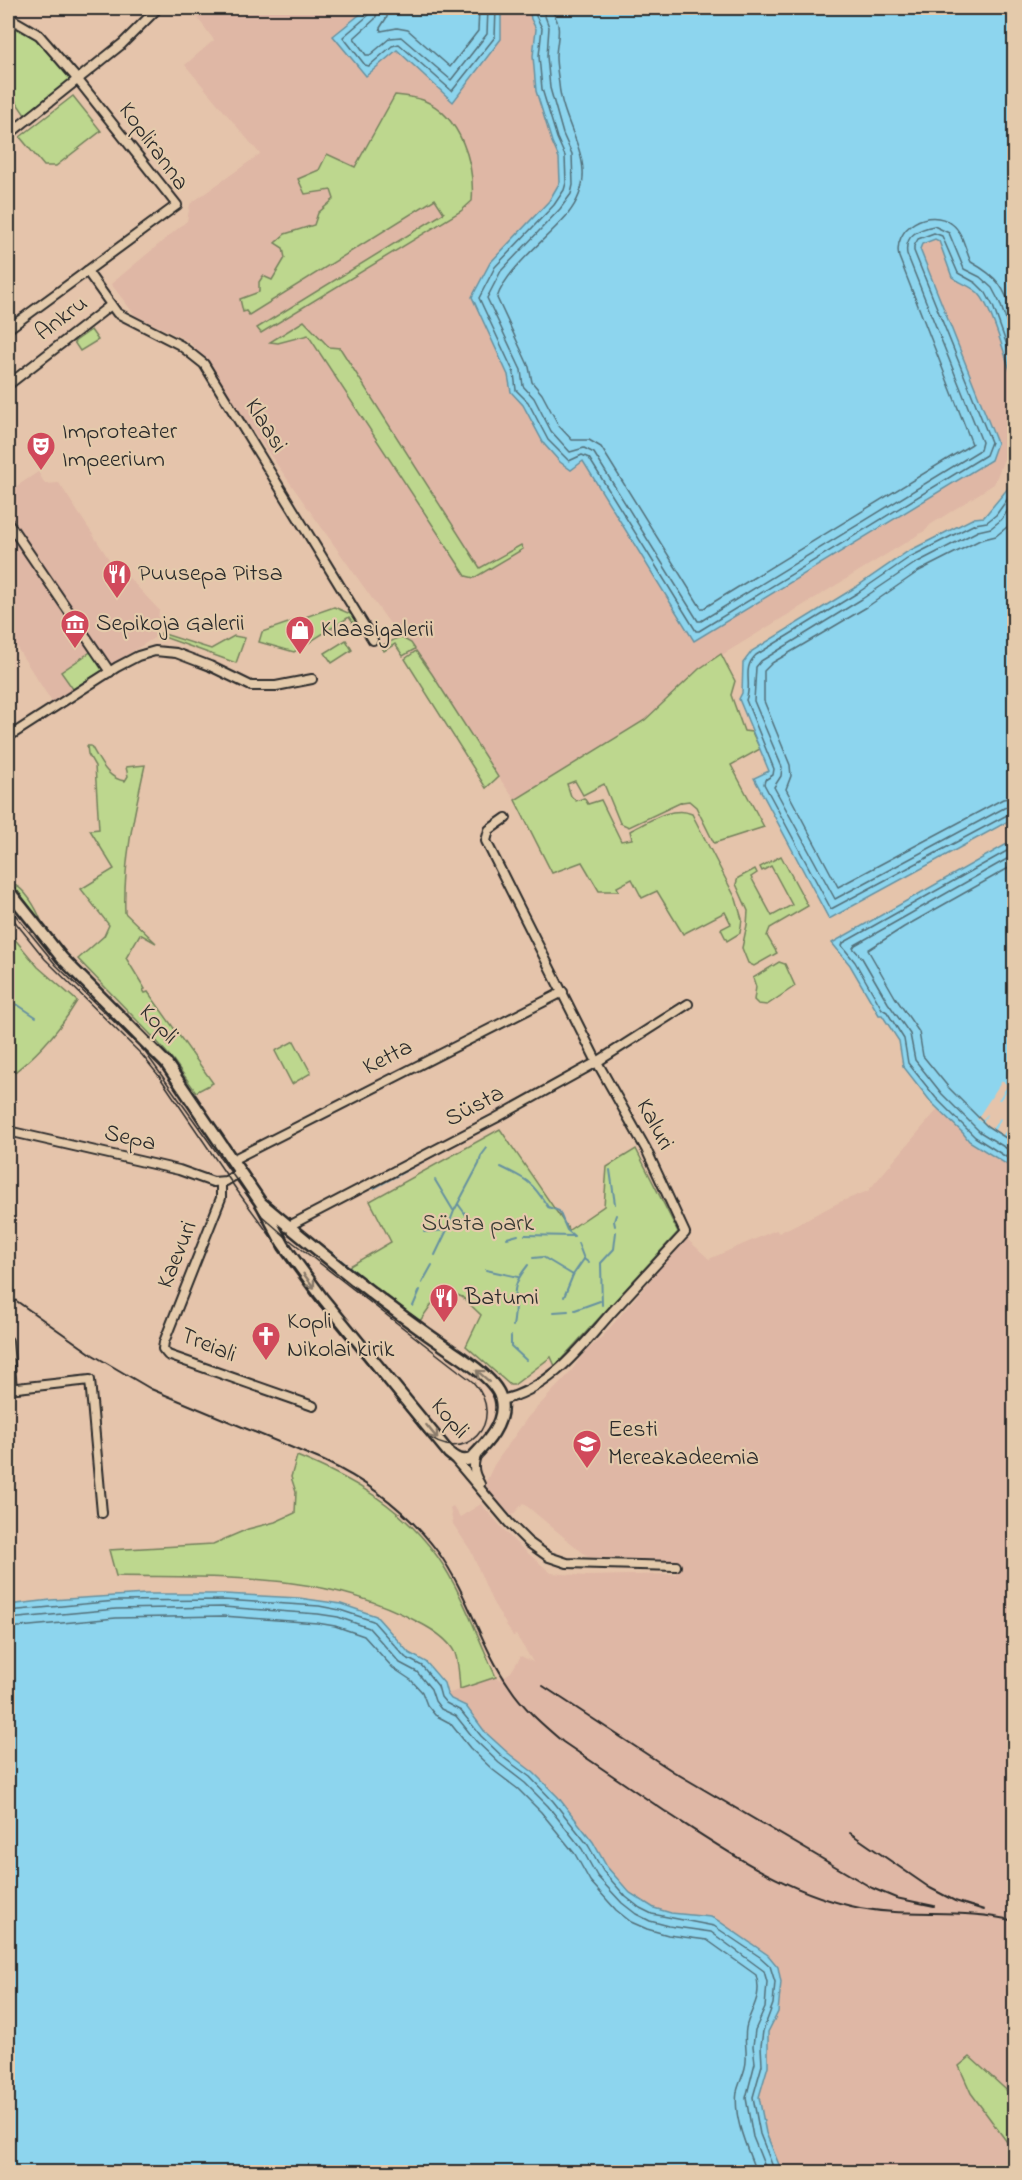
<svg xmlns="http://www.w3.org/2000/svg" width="1022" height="2180" viewBox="0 0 1022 2180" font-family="'Indie Flower',sans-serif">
<rect width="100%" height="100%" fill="#e5c4ab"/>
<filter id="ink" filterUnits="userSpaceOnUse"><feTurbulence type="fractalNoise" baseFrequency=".0167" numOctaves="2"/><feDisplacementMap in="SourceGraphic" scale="12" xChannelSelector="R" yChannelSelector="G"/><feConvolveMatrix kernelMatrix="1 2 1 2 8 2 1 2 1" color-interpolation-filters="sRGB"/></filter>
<g filter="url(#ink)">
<g fill="#dfb7a5">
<polygon points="190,8 734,8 969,226 1014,338 1014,435 994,484 930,525 926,530 699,669 645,720 573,767 515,800 190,342 135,315 111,284 187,221 190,204 260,154 185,65 214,40"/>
<polygon points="38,472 45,484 59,483 114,567 117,565 159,610 157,636 52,702 8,634 8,492"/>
<polygon points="938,1109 963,1132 969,1141 1014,1169 1014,2172 782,2172 766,2133 759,2097 768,2066 768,2032 778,2012 779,2004 781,1982 777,1965 768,1955 717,1920 665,1911 647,1905 636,1898 607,1867 593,1842 558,1797 534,1773 508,1753 485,1732 466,1706 451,1699 447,1694 496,1677 499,1680 511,1672 521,1656 533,1662 516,1635 513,1636 492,1601 471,1551 453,1524 450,1508 453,1506 460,1517 481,1504 514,1541 551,1573 587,1576 676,1574 676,1560 588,1557 523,1503 512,1516 497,1501 485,1484 494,1465 528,1417 569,1374 584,1353 603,1336 686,1238 709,1259 776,1230 779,1233 840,1202 868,1191"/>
</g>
<g fill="#bdd78e" stroke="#74815c" stroke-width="1.5">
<polygon points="8,24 36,39 71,79 25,115 8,90"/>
<path d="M395,95C404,96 415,97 423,100C461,116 475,164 472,201L461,211L261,333L257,328L444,213L435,199L249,315L246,311L243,312L240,299L259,292V282L263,276L272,280L285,258L283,248L275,243L285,234L314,225L318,213L334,199L331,190L305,194L298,179L319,170L327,154L355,167Z"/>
<polygon points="73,96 101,131 56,166 44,166 20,137"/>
<polygon points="304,321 329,347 340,348 480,568 521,545 523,549 474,578 466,576 308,335 278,343 270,342"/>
<polygon points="91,330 98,340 80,351 74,342"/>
<polygon points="334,607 353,615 363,630 359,632 349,617 294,652 259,642 262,632"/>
<polygon points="161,633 211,649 234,636 245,638 236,663 161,636"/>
<polygon points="400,637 411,643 415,649 403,656 395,644 384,651 381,646"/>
<polygon points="346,640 352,650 332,663 325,653"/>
<polygon points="92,651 105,669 73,689 61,672"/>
<polygon points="416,651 432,674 498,777 486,788 405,659"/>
<path d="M721,654L735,681L731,695L744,731L752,732L760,749L731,765L764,827L714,843L696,807L689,801L682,802L629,827L620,823L604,784L583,795L575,781L567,784L571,796L576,801L584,798L588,804L601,800L621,841L632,839L630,831C648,822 672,805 692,814L736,899L742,919L740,933L727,941L721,929L731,924L725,912L683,934L657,891L642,898L632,879L617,887L619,891H599L582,862L552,873L515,800L645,720L699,669Z"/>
<path d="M87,746H91C100,761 107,779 125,781L128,776L126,767L145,765C134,814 123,863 125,913L156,943L140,934L126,958L145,989L143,990L145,993L148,992L213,1083L196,1092L173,1060L154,1038L78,959L104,936L109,925L81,889L114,869L90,830L99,829L95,766L88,754Z"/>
<polygon points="781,856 808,906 770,928 767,936 777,953 754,966 748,963 742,948 747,925 748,911 736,884 738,878 755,869 757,873 751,877 772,916 792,905 771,866 762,871 760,867"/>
<path d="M10,883C25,887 37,909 42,923L23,898H18Z"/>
<path d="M8,931L38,967L77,1001C59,1031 36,1057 8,1077Z"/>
<polygon points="779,962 785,964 795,986 767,1005 758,1004 754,1000 756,987 753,978"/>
<polygon points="294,1041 311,1073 292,1084 275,1051"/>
<polygon points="500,1129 569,1230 604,1206 607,1167 636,1149 678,1232 555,1366 551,1357 514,1385 510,1385 466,1346 481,1315 462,1297 442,1289 420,1321 348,1267 391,1242 370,1201"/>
<path d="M297,1456C353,1479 401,1506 437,1556C460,1588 479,1640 496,1677L460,1689C459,1677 459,1664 455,1653C448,1638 430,1628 416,1621C323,1571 219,1578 116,1576L109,1550L213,1544L248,1529L275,1522L295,1513L296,1492L291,1477Z"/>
<polygon points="970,2057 1014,2097 1014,2143 1007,2142 971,2093 959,2066"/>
</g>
<g fill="#8dd5ee" stroke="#6691a0" stroke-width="1.5">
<polygon points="368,8 501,8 501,39 453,102 397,50 366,76 333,36"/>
<path d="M529,8H1014V382C1007,362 992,309 980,295C973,286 961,284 952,277L939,241L935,239L922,244L920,249L997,443L991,460L694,641L583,461L571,470L560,462L544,444L523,405L511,392L508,375L472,297L490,263L549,201L560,182L559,158L552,142L536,91L533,56L536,29L531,19Z"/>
<polygon points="1014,481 1014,818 829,919 754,778 769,771 739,699 742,693 743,663 752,651 856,587 907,552 974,518 984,517"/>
<polygon points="1014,840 1014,1169 969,1141 963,1133 931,1102 903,1066 899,1041 882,1015 879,1015 850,965 832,943"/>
<polygon points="146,1594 224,1594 299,1598 341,1604 376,1616 409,1653 426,1662 444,1683 447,1694 451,1699 466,1706 485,1732 508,1753 534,1773 558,1797 593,1842 607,1867 630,1893 654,1908 671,1913 711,1917 717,1920 768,1955 778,1967 781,1982 778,2012 768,2032 768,2066 759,2097 766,2133 782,2172 8,2172 8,1605 51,1600"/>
</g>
<polygon fill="#e5c4ab" points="1002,1081 1008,1085 998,1100 1000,1100 1010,1087 1014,1090 1014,1097 1011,1102 1014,1101 1014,1119 1002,1136 994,1131 1001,1119 1000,1118 992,1129 983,1123 988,1113 981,1122 977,1119"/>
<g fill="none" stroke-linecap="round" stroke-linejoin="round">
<g stroke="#526f79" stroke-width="1.5">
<polyline points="371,8 370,14 343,37 365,65 369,66 392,46 399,44 452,91 495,37 496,8"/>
<polyline points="379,8 375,19 354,38 366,55 370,55 390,38 401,37 451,80 487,34 488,8"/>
<polyline points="388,8 387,17 380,28 381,31 397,28 408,30 450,67 478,31 479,8"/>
<polyline points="535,8 536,16 542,28 539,56 542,89 557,138 565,156 566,183 564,190 554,205 495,267 479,298 514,373 516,390 528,402 548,440 569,461 582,455 589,458 696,631 699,631 986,455 991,442 914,251 914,246 918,239 934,233 942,236 958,273 976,283 986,293 993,306 1014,365"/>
<path d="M542,8L549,27L547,56L550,88L563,134L572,154L573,185L571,194L560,209L501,271L487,298L521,370L523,386L534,398L551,431L570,452L584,448L594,453L698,621H701L980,450L982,442L907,254C904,235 919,229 934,226L949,233L964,269L980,277L992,288L1000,303L1014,343"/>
<path d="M551,8C553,13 557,18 558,25C560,35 556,46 556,57C556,65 558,75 559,84C563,132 605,167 568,214C548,238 506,269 497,298L529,367L532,382L542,394L559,426L572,440H589L601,447L701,608H704L972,444L899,257C892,228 929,206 952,224C963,232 965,250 971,262C998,277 1004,287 1014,316"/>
<path d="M1014,490L996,515L987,522L975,524L910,557L859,592L756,655C741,669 753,683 746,700L774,769L773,775L765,780L764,784L831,909L1009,814L1014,813"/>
<polyline points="1014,502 1001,520 991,528 978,531 914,564 862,599 761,661 756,667 754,701 782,767 781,776 774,787 835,899 1006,807 1014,806"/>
<polyline points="1014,517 1007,527 996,536 980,540 919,571 867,607 772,663 764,671 764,701 790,765 791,776 786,789 838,887 1003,799 1014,797"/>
<polyline points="1014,847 843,943 842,946 855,962 882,1009 887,1012 904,1039 908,1063 936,1098 975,1137 1014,1162"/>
<polyline points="1014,855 855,945 853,948 862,958 888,1003 910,1034 915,1060 942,1094 980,1132 1014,1153"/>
<polyline points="1014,865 904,927 868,950 895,997 919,1032 923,1056 949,1088 987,1126 1014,1143"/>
<polyline points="8,1611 116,1601 224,1600 319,1606 340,1610 373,1621 405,1657 422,1666 438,1686 441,1697 446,1703 461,1711 481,1736 504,1758 530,1777 553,1801 588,1845 603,1871 626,1897 640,1908 652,1914 714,1926 760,1957 770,1966 775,1982 773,2004 763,2031 761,2046 762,2065 753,2097 760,2134 775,2172"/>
<polyline points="8,1619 116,1609 223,1607 318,1614 338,1617 369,1628 400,1663 417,1672 431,1689 435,1701 441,1709 456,1716 476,1741 499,1763 525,1783 548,1806 582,1849 597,1876 622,1903 636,1914 650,1921 669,1926 711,1932 764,1971 767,1982 765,2008 755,2030 753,2046 755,2063 746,2098 753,2137 767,2172"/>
<path d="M8,1628L116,1618L223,1616L317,1623L335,1626L364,1636L393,1668L411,1680L422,1692L427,1705L435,1715L450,1723L470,1748L493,1770L518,1789L541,1812L575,1854L590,1881L616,1910L631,1922L647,1929L668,1935L707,1940L756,1975C763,1998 750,2009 746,2028C744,2040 747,2050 746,2061C746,2071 739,2082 737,2092C733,2118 747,2148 756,2172"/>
</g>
<g stroke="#6691a0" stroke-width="2">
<polyline points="8,1003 18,1005 36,1017"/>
<path d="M501,1167C528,1180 532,1182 548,1207L559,1211L567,1230L574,1236"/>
<polyline points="610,1170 615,1204"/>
<polyline points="435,1180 453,1210"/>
<polyline points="374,1188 492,1124"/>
<polyline points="458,1204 469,1219 478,1224"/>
<polyline points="449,1224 454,1211 479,1164 481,1156 487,1148"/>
<polyline points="615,1226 614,1221 616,1215"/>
<polyline points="424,1232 447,1230 435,1255"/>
<polyline points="525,1235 573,1236"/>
<polyline points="507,1238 518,1235"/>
<polyline points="578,1243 584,1259 589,1263"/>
<polyline points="331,1252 391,1301"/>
<polyline points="533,1258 543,1257 573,1275"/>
<polyline points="486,1270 518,1277"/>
<polyline points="422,1283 432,1265"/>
<polyline points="564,1297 573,1275 584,1259"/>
<polyline points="602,1305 601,1263 614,1249 616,1232"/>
<polyline points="413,1306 420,1290"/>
<polyline points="575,1310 600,1301"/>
<polyline points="554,1312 568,1311"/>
<path d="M513,1326C519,1297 506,1292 528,1265"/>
<polyline points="511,1336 511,1346 526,1360"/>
</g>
<g stroke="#2b2b2b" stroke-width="12">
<g id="street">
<polyline points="8,17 39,35 78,80 177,205 8,329"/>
<polyline points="8,135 122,44 158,8"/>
<polyline points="87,271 117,313 180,345 204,364 373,640"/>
<polyline points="8,385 111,305"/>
<polyline points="8,522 110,672"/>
<polyline points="8,737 117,667 138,656 155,651 176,653 210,666 251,686 276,686 312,679"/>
<polyline points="8,1131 179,1170 213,1182 226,1181 240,1172"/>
<polyline points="232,1160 563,992"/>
<polyline points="221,1182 221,1198 164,1342 163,1349 168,1355 313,1406"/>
<polyline points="287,1227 496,1118 597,1062 688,1004"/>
<polyline points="8,1341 12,1389"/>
<polyline points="8,1389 90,1380 102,1513"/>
<path d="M501,1400C551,1389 580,1348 612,1312C636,1286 661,1259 685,1233L646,1149L597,1062L486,841L489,830L506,818"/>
<path d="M476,1456C472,1467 474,1474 480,1484"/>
<polyline points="454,1458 509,1523 528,1542 549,1557 567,1563 676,1566"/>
</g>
</g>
<g stroke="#2b2b2b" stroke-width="15">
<path id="secondary" d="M8,890L62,958L166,1063L261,1203L284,1246L322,1298L449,1453C456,1459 462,1462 471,1459C486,1444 506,1423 501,1400C498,1381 465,1360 450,1350C384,1305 322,1254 261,1203"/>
</g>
<use href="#street" stroke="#e4caab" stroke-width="8"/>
<use href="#secondary" stroke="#e4caab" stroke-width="10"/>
<path stroke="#2b2b2b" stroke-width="1.5" d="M8,906L56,965L145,1052L262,1216L286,1237L473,1382C509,1421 464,1469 424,1433L315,1297L236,1189L159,1076L142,1055L45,959L8,913"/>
<g stroke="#2b2b2b" stroke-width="2">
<path d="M8,1295L93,1355L151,1389L324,1461C369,1482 408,1512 438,1552C468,1593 480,1645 509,1686C523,1708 544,1726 563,1742C598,1766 634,1790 669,1814C726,1851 784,1891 851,1906C905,1919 961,1907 1014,1921"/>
<polyline points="543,1686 674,1772 872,1888 896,1898 934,1906"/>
<polyline points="850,1833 930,1888 955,1901 984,1910"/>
</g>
</g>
<defs><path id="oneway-shaft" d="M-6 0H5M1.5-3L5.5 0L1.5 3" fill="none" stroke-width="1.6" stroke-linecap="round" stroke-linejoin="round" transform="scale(1.5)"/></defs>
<g stroke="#887a6b">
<use href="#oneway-shaft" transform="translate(309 1281) rotate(53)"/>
<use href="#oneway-shaft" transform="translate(483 1376) rotate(-139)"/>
<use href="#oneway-shaft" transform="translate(432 1432) rotate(51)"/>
</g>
</g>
<defs>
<g id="theatre-pin" transform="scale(1.5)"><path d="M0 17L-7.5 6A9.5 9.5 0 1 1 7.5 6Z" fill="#d1495b" stroke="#e4caab"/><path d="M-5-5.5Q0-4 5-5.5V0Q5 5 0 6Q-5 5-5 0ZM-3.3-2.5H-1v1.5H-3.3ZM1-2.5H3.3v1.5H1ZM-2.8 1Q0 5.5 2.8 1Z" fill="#fff"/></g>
<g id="restaurant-pin" transform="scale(1.5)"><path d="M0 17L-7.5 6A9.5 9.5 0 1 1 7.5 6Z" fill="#d1495b" stroke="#e4caab"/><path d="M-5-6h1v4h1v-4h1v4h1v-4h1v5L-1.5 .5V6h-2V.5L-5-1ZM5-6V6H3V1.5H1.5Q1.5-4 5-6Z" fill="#fff"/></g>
<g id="museum-pin" transform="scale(1.5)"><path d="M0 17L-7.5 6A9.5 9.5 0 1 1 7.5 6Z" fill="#d1495b" stroke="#e4caab"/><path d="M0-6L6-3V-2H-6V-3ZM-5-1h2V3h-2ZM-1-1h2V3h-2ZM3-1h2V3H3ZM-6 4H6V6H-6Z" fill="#fff"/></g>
<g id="shop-pin" transform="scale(1.5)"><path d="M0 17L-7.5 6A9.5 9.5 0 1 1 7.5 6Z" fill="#d1495b" stroke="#e4caab"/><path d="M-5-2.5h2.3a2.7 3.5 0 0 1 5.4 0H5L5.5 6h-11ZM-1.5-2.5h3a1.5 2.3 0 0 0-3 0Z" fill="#fff"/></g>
<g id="church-pin" transform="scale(1.5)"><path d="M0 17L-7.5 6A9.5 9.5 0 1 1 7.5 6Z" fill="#d1495b" stroke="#e4caab"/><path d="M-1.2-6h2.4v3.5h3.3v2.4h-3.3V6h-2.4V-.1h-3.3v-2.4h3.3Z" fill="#fff"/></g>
<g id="university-pin" transform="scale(1.5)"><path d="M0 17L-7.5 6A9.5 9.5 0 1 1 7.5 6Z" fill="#d1495b" stroke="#e4caab"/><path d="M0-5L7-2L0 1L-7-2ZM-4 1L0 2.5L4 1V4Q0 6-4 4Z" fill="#fff"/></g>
</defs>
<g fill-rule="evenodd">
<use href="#theatre-pin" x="41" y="446"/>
<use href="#restaurant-pin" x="117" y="574"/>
<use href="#museum-pin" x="75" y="624"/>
<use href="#shop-pin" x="300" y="630"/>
<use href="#restaurant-pin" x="444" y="1298"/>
<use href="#church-pin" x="266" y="1336"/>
<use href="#university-pin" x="587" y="1444"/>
</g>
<g text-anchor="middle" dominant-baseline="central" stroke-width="4.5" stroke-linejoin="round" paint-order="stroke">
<g font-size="24" fill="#2b2b2b" stroke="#e4caab">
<text transform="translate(153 147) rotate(54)">Kopliranna</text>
<text transform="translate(62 319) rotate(-37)">Ankru</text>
<text transform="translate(265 426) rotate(58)">Klaasi</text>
<text transform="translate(158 1025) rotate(46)">Kopli</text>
<text transform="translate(388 1058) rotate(-27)">Ketta</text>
<text transform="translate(475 1107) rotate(-28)">Süsta</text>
<text transform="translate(654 1125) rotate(62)">Kaluri</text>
<text transform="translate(130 1139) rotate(13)">Sepa</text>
<text transform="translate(178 1255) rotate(-68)">Kaevuri</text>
<text transform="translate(208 1346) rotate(22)">Treiali</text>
<text transform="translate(449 1419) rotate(49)">Kopli</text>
</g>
<g font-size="24" fill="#2b2b2b" stroke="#e4caab" text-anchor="start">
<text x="62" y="432">Improteater<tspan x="62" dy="28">Impeerium</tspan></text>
<text x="138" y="574">Puusepa Pitsa</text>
<text x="96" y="624">Sepikoja Galerii</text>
<text x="321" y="630">Klaasigalerii</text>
<text x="465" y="1298">Batumi</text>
<text x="287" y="1322">Kopli<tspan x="287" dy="28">Nikolai kirik</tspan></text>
<text x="608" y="1430">Eesti<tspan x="608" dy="28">Mereakadeemia</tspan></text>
</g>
<g font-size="24" fill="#3a3c35" stroke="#e4caab">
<text x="478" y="1224">Süsta park</text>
</g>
</g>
<rect width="1022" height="2180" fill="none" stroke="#e4caab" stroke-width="30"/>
<rect x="15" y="15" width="992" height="2150" fill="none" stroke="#2b2b2b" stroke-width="2" filter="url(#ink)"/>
</svg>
